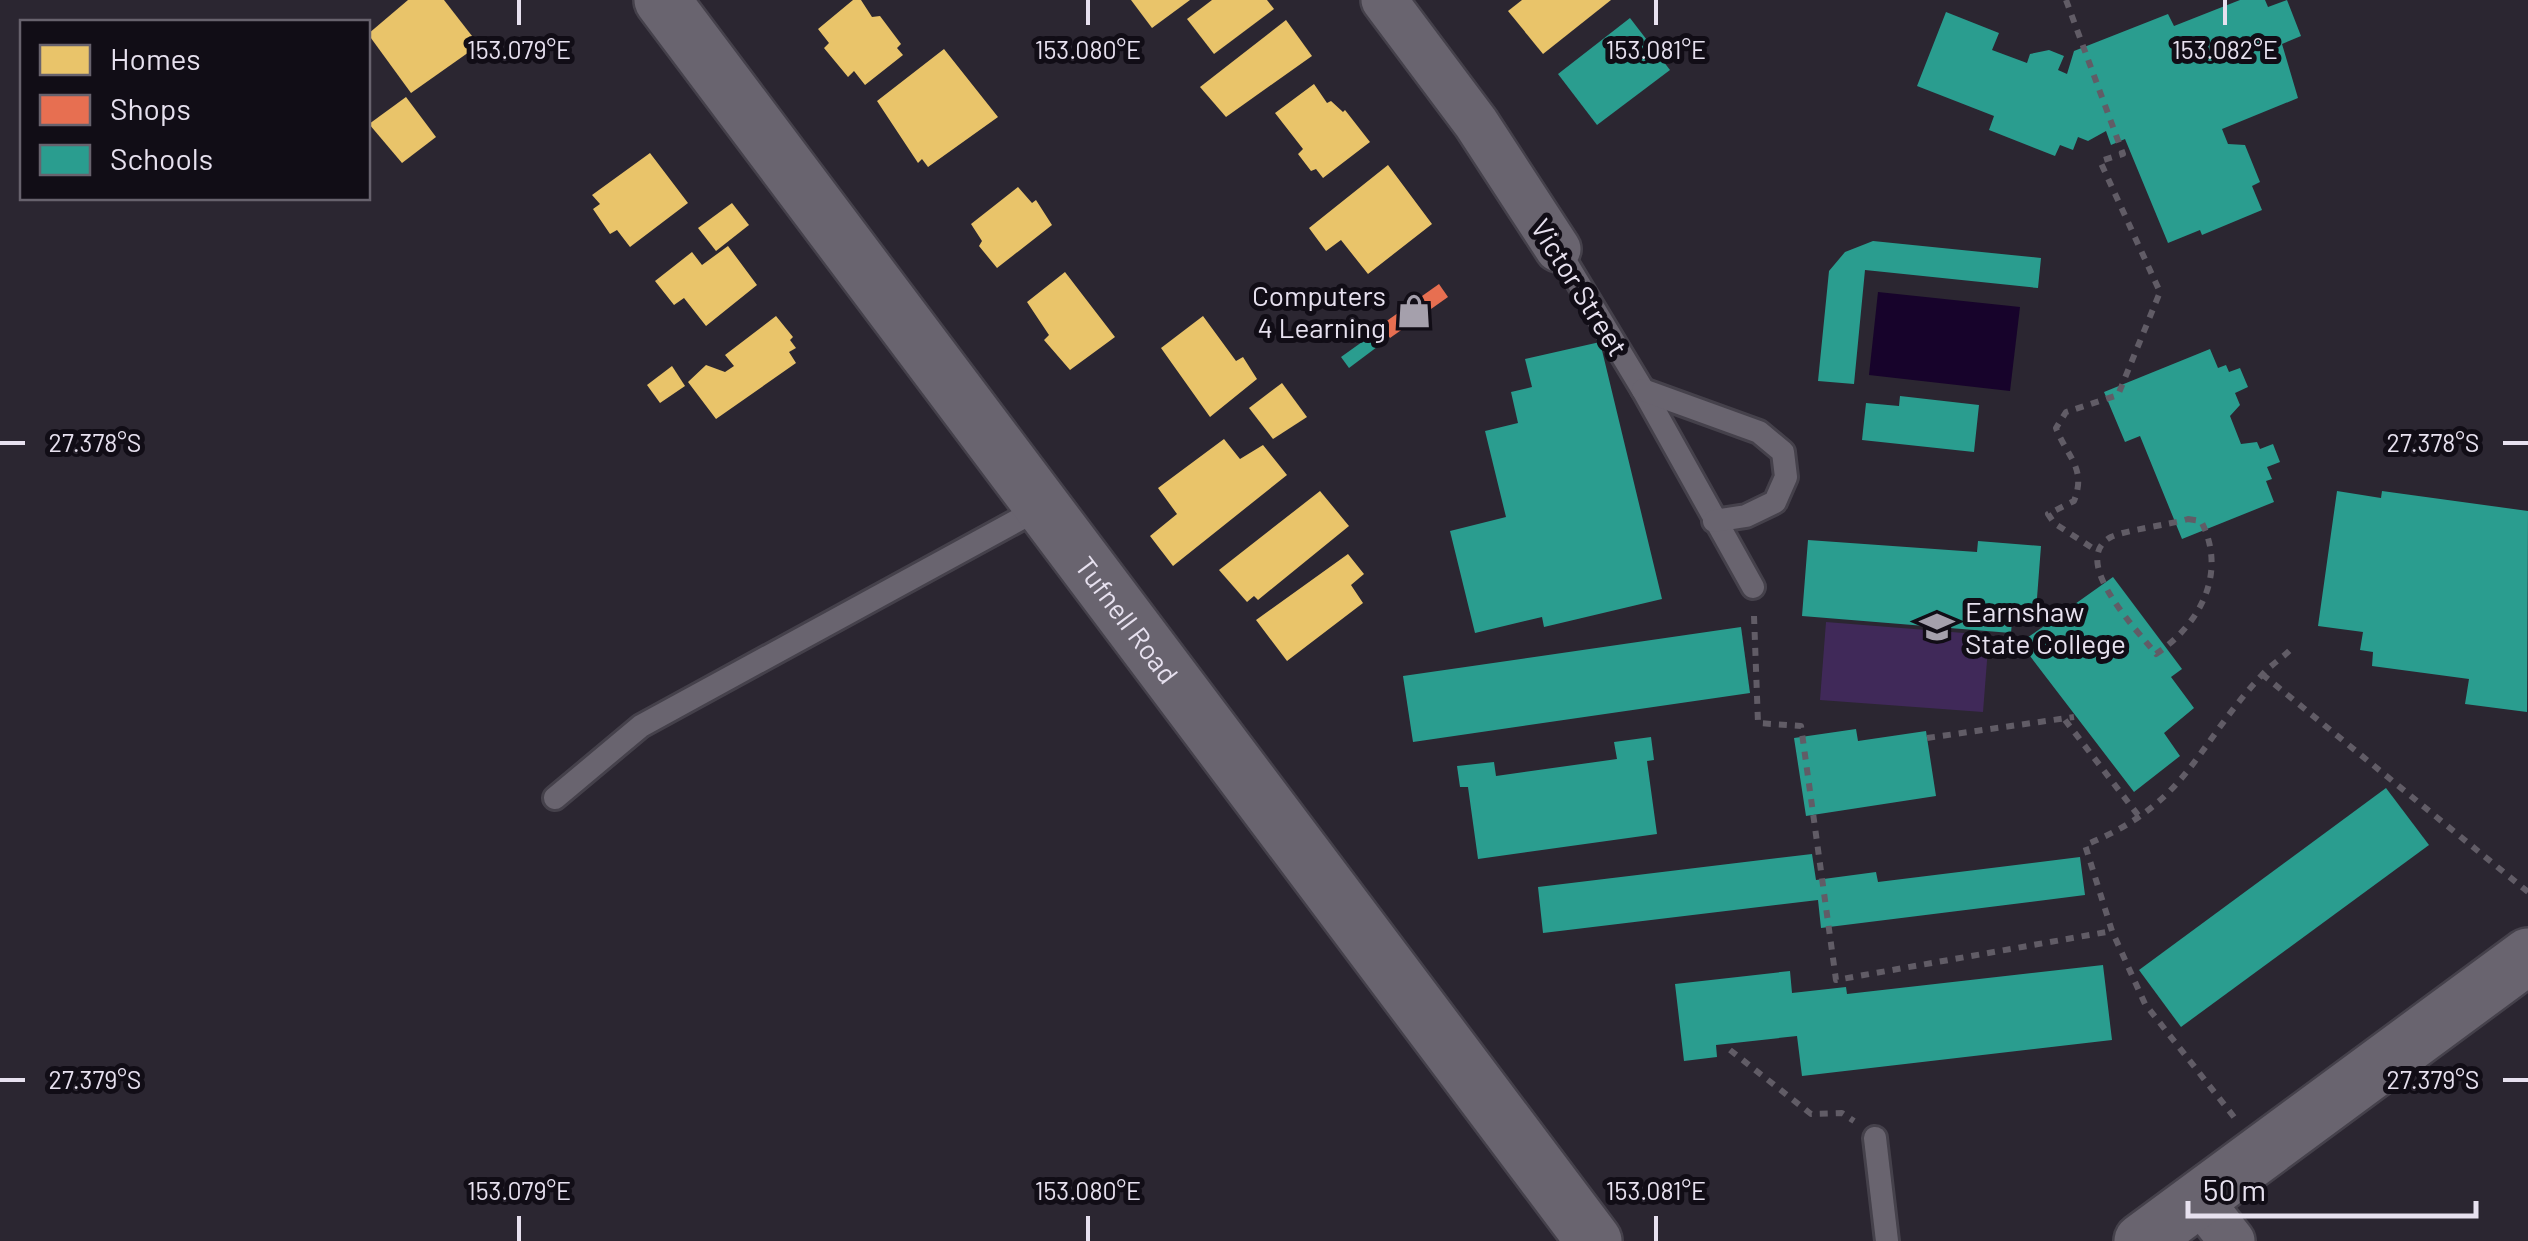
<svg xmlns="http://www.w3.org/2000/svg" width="2528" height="1241" viewBox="0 0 2528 1241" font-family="Barlow,sans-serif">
<rect width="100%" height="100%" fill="#2b2631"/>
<polygon fill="#402959" points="1826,622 1989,635 1983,712 1820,700"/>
<polygon fill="#17032b" points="1878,292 2020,307 2010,391 1869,375"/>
<g fill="#e9c46a">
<polygon points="408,0 444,0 479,45 411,93 368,34"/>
<polygon points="853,0 861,0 872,17 880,16 901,44 897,48 903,55 865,85 854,71 848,77 824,48 829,43 818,29"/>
<polygon points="1131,0 1190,0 1152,28"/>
<polygon points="1212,0 1267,0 1274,9 1214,54 1187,19"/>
<polygon points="1522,0 1611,0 1543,54 1508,11"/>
<polygon points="1286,20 1312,56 1226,117 1200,87"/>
<polygon points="944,49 998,117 928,167 922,159 918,163 877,101"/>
<polygon points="1314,84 1327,103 1331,101 1343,112 1345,110 1370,142 1323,178 1316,169 1311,171 1298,154 1303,149 1275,113"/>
<polygon points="406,97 436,137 402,163 369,124"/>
<polygon points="650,153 688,203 630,247 617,230 610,234 593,209 600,204 592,195"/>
<polygon points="1388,165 1432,224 1368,274 1341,240 1326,251 1309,228"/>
<polygon points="1018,187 1032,203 1036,200 1052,225 997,268 979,246 982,241 971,224"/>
<polygon points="732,203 749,225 716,251 698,228"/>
<polygon points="728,246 757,285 706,326 684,298 674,305 655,281 692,252 702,265"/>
<polygon points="1065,272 1115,337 1070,370 1044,340 1049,335 1027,302"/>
<polygon points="776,316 793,337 790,340 796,348 789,352 796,363 716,419 688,382 706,365 725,372 734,366 725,355"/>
<polygon points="1203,316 1236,361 1243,357 1257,379 1210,417 1161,348"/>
<polygon points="672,366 685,386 660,403 647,385"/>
<polygon points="1282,383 1307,417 1273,439 1249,408"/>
<polygon points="1224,439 1240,459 1263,445 1287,475 1173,566 1150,536 1177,514 1158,488"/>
<polygon points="1320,491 1349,526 1258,600 1254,596 1247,602 1219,570"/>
<polygon points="1348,554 1364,574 1351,585 1363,603 1287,661 1256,620"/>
</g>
<polygon fill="#e76f51" points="1439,284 1448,297 1390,338 1381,325"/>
<g fill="#2a9d8f">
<polygon points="2240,0 2265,0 2268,7 2287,0 2301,36 2282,44 2298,98 2222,129 2228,144 2245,145 2260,182 2252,186 2262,210 2202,235 2200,230 2168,243 2125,139 2111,145 2106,131 2088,141 2078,137 2073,150 2060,145 2055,156 1989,130 1994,116 1917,86 1946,12 1999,33 1992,50 2027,63 2030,54 2049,50 2064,56 2058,70 2067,74 2074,51 2168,14 2174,26"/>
<polygon points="1630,18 1670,70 1597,125 1558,74"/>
<polygon points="1873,241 2041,258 2038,288 1865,270 1854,384 1818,381 1829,271 1845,252"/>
<polygon points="1369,337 1377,347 1349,368 1341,357"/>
<polygon points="1600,342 1662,599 1544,627 1542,617 1475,633 1450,531 1506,517 1485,431 1518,423 1511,392 1532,387 1525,359"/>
<polygon points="2210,349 2218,368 2226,365 2229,372 2240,368 2248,387 2235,393 2240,405 2230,416 2241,444 2257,442 2260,449 2273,444 2280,462 2267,467 2272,479 2266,481 2274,502 2182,539 2140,436 2125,442 2104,392"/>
<polygon points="1900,396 1979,405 1974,452 1862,440 1866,403 1899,406"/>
<polygon points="2337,491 2381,498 2382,491 2528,511 2527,712 2465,704 2469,679 2372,666 2373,652 2360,650 2363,632 2318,626"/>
<polygon points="1808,540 1977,552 1978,541 2041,546 2036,611 2013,610 2011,633 1802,616"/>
<polygon points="2113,577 2182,669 2171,677 2194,708 2164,733 2180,756 2134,792 2020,643"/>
<polygon points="1741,627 1750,693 1413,742 1403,676"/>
<polygon points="1856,729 1858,741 1926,731 1936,796 1806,816 1794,738"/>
<polygon points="1651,737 1654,760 1647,761 1657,834 1478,859 1468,787 1460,787 1457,766 1494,762 1496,776 1617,759 1614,742"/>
<polygon points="2386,788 2429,845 2181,1027 2139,970"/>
<polygon points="1812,854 1816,880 1876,872 1878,882 2080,857 2085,895 1821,928 1818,900 1543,933 1538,887"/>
<polygon points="2103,965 2112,1040 1802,1076 1797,1036 1716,1045 1717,1057 1684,1061 1675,984 1790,971 1792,993 1846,987 1847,994"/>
</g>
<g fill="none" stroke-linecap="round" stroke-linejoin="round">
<g stroke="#45414b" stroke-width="28">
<g id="service">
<polyline points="1558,249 1643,390 1753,587"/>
<polyline points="1643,390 1759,432 1783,452 1786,477 1775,502 1746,516 1714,521"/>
<polyline points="555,798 641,726 1042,507"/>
<polyline points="1875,1138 1887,1241"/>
</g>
</g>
<g stroke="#45414b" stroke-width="50">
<g id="minor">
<polyline points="1384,0 1476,123 1558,249"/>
<polyline points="2198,1198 2232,1241"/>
</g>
</g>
<g stroke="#45414b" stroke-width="60">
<g id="tertiary">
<path id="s1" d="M662,0L1594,1241"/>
<polyline points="2142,1241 2528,956"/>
</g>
</g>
<g stroke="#615c66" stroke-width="6" stroke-dasharray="8 8" stroke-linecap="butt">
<path d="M2066,0L2123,154L2100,161L2160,292L2118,395L2066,412L2056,428C2067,457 2087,468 2074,501L2048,514L2054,523L2097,551"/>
<path d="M2188,519L2201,521C2228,573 2200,624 2156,654C2138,631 2068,560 2111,537C2125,530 2169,525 2188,519Z"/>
<polyline points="1754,616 1758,723 1801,726 1836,980 2112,931"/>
<polyline points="2262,674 2528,892"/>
<polyline points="2065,720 2141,819"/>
<polyline points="1927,738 2074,717"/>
<polyline points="1730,1050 1811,1114 1842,1113 1854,1121"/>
<path d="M2234,1117L2145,1004L2112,931L2085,845C2188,804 2194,748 2262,675C2271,664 2289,654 2294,645"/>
</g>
<use href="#service" stroke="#69646f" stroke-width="22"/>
<use href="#minor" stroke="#69646f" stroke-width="45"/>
<use href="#tertiary" stroke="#69646f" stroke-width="55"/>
</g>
<path fill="none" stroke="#e7e1ef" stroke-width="4" d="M519,0V25M1088,0V25M1656,0V25M2225,0V25M0,443H25M2503,443H2528M0,1080H25M2503,1080H2528M519,1216V1241M1088,1216V1241M1656,1216V1241"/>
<defs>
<g id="shop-bare" transform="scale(2.7)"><path d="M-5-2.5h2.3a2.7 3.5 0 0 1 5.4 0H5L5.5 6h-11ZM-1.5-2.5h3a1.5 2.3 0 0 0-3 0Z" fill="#a5a0ac" stroke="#110d16" stroke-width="2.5" paint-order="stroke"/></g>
<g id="school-bare" transform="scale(2.7)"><path d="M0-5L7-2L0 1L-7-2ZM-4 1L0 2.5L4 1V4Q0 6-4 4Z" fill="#a5a0ac" stroke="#110d16" stroke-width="2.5" paint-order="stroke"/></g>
</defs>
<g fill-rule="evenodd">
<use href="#shop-bare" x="1414" y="311"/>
<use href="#school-bare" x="1937" y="627"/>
</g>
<g text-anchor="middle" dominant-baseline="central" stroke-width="10" stroke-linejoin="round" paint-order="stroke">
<g font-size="28" fill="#e7e1ef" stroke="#110d16">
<text transform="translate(1580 287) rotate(58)">Victor Street</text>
<text stroke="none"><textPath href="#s1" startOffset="775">Tufnell Road</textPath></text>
</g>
<g font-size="28" fill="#e7e1ef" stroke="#110d16" text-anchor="end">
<text x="1386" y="295">Computers<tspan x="1386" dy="32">4 Learning</tspan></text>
<text x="1965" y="611" text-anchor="start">Earnshaw<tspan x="1965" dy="32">State College</tspan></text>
</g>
</g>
<g font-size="25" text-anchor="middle" fill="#e7e1ef" stroke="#110d16" stroke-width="10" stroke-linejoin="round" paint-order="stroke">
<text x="519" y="59">153.079°E</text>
<text x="1088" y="59">153.080°E</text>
<text x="1656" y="59">153.081°E</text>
<text x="2225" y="59">153.082°E</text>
<text x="95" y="452">27.378°S</text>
<text x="2433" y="452">27.378°S</text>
<text x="95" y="1089">27.379°S</text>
<text x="2433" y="1089">27.379°S</text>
<text x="519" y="1200">153.079°E</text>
<text x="1088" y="1200">153.080°E</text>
<text x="1656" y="1200">153.081°E</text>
</g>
<rect x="20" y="20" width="350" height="180" fill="#110d16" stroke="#67626d" stroke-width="2.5"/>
<rect x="40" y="45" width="50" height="30" fill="#e9c46a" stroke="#67626d" stroke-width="2.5"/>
<text x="110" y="70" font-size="30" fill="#e7e1ef">Homes</text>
<rect x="40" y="95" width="50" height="30" fill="#e76f51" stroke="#67626d" stroke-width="2.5"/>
<text x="110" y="120" font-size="30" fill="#e7e1ef">Shops</text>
<rect x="40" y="145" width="50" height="30" fill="#2a9d8f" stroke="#67626d" stroke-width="2.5"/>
<text x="110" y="170" font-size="30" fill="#e7e1ef">Schools</text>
<path d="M2188 1201v15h288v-15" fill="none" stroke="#e7e1ef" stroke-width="5"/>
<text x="2203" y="1201" font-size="30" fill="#e7e1ef" stroke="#110d16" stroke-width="8" paint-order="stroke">50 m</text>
</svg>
